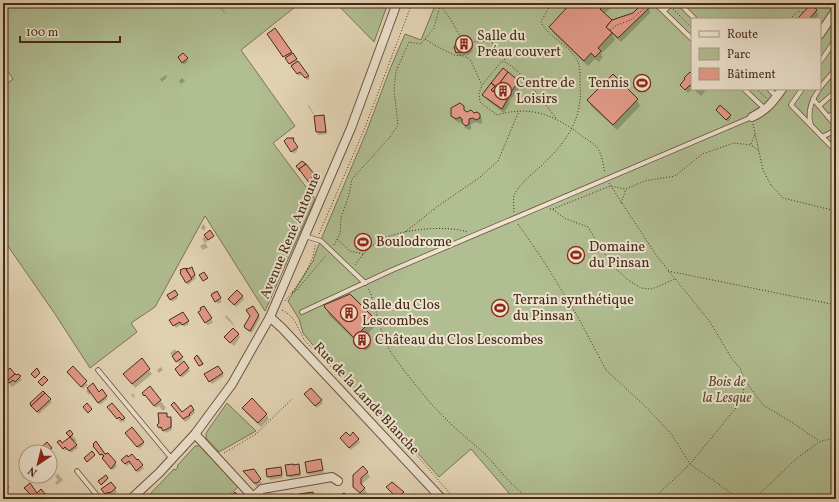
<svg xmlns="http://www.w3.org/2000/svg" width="839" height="502" viewBox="0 0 839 502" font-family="Vollkorn,serif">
<rect width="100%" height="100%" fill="#e4d5b7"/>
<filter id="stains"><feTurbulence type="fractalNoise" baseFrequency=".005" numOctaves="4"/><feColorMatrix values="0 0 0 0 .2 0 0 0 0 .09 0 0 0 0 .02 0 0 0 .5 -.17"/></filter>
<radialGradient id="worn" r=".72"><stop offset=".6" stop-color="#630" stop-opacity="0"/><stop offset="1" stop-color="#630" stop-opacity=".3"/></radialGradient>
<g fill="#b0be92" stroke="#7c7455" fill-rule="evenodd">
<polygon points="3,3 300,3 241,50 295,126 273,143 315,199 265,311 205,216 155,307 131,323 137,332 90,368 55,314 3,239 3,86 13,79 3,64"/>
<polygon points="336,3 388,3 374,42"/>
<path d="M424,3H836V499H514L471,449L439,477L387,419L355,391L328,364L303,333L299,319L288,301L313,261L317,249L366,133L390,69L405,34L421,40L434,8ZM692,19H820V89H692Z"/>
<polygon points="227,403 256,431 219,452 206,438 206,433"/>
<polygon points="195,446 200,446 238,487 225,499 155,499 150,494 174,469 176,470 178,467 177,466"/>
</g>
<g fill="#0003">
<polygon points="573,3 609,3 612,7 604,14 612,22 633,14 644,3 651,12 621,42 612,34 615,40 601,54 603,57 599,62 595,59 588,66 553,33 550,27"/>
<polygon points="220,5 225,13 225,14 219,6"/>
<polygon points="816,11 819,15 815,19 798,19"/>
<polygon points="271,39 291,52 310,79 307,80 303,74 299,76"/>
<polygon points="470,41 473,51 468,55 458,56 455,47"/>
<polygon points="187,59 188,61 184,65 181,60"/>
<polygon points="503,69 519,82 521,86 509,102 510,103 504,113 486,99 483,95"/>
<polygon points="166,75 167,77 162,82 160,79"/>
<polygon points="692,75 692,89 688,93 681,85"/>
<polygon points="182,78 185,81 181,84 179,81"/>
<polygon points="693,89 706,89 706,90 701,96"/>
<polygon points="588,100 637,100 640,106 617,130 591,106"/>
<polygon points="309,105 314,114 313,114 308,106"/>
<polygon points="463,107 466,112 474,115 479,115 482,119 482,123 480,124 476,122 471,124 471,129 469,130 465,128 463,121 459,123 455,120 452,115"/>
<polygon points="717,111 730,115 731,118 728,122"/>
<polygon points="324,116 325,119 327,134 318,135 317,132"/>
<polygon points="293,139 295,141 294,143 298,150 294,154 286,144"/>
<polygon points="302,172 314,175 317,180 314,182 317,186 315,188"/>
<polygon points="203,224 206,227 204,231 201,228"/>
<polygon points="210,232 213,237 205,243 208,247 203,250 200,246 205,243 202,239"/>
<polygon points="185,269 193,271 196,278 188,285 181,273"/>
<polygon points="215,291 222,302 218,304 211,293"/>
<polygon points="174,292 178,298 172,302 169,296"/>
<polygon points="242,296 244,299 236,307 229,299"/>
<polygon points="204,307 213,322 209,325 207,325 200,313"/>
<polygon points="253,307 260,318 252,333 248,331 245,326 251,316"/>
<polygon points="326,308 374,318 377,324 364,338 371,346 366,351 329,315"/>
<polygon points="183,313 189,324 184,327 182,324 176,328 171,321"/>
<polygon points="226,315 230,319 236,328 225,317"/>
<polygon points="238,334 240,337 234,346 227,340"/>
<polygon points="175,349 183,360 179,364 170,353"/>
<polygon points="199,356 204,364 200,366 195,358"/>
<polygon points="141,360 152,374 135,388 124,374"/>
<polygon points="184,363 190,371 182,378 177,372"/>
<polygon points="161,367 163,370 159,373 157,370"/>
<polygon points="218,367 224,376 212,384 206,374"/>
<polygon points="3,368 17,377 18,375 22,380 12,387 5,378"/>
<polygon points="73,368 88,385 83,389 70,374"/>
<polygon points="93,385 99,393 106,396 107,399 100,405 91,392 89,395 86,391"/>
<polygon points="311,389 323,403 317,408 307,396"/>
<polygon points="133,393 135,397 134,398 131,395"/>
<polygon points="143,393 160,400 166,408 163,411 159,406 156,408"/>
<polygon points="50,400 52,402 39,414 32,406"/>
<polygon points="174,408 182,413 194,410 195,413 190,417 191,418 185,422"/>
<polygon points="244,408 266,414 269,419 261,427 246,413"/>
<polygon points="110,410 124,419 125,421 124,422 122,421 121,423"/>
<polygon points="167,414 168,418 170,418 172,421 172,430 166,433 163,429 161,430 158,425"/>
<polygon points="70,432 77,441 74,443 78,448 71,453 68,449 65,451 60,445 71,438 67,433"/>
<polygon points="353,434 360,442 351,450 343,441"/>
<polygon points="128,435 143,442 144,445 139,449"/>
<polygon points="47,444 53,452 50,454 50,452 37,452"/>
<polygon points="3,449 7,454 3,457"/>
<polygon points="96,449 115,463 117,466 113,470"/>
<polygon points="122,460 137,461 144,468 138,473 131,463 127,466"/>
<polygon points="321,460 324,473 309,475 308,472"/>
<polygon points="299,465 301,476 290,478 288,475"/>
<polygon points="280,468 283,478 270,480 267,470"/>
<polygon points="253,471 262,483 258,486 256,486 244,472"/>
<polygon points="367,472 370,477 363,483 363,487 367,493 363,497 354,486 354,475"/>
<polygon points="58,474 63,480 57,485 55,483 58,480 55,476"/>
<polygon points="105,476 108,480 102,485 99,482"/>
<polygon points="5,481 10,487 3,494 3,483"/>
<polygon points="111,483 117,492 112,496 111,494 108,497 103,492"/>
<polygon points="389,490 403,493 404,495 400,499 397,499"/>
<polygon points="27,491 37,495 41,491 47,498 34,499"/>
</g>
<g fill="#e49b89" stroke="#472918">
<polygon points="571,3 606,3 600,9 612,20 606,27 612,33 598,48 601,51 595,57 591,53 584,61 549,27"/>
<polygon points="643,3 646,3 650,7 618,38 606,27 612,20 633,13"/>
<polygon points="811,4 817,10 809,19 797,19"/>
<polygon points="275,28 292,52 283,57 267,34"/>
<polygon points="461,38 470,40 472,48 469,49 466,52 459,52 456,53 454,47"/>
<polygon points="183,53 188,58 182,63 178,57"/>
<polygon points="293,53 297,59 289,64 285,58"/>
<polygon points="298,61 309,76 305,78 300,72 297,74 291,66"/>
<polygon points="503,68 508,72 497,87 491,83"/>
<polygon points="508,72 519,81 507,97 508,98 502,109 482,95 491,83 495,86 491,90 493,92"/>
<polygon points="690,72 692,74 692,87 690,85 685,90 680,85 685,79 684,78"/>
<polygon points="613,74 638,99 613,125 587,100"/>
<polygon points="460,103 464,106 464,110 467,112 471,110 474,113 477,112 480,114 480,118 476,120 473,118 469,119 469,124 466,126 462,123 462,119 460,117 456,119 451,116 451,108"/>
<polygon points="720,105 731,115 726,120 716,110"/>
<polygon points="324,115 326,132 316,132 314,116"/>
<polygon points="287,138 294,138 293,140 298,147 291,152 284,141"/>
<polygon points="302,161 306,164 299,169 300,171 296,166"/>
<polygon points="306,164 315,175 311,177 314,181 310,184 299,169"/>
<polygon points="210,230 214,236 208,240 204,235"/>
<polygon points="192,267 195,275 191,278 186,269 187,268 188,269"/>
<polygon points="185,268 192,279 186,283 180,273 181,272 180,270"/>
<polygon points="204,272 208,278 203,281 199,275"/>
<polygon points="175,290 178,295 170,300 167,295"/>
<polygon points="237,290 243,296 234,305 228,299"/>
<polygon points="217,291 221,298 215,302 211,295"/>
<polygon points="350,294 374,318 354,338 325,308 324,305"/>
<polygon points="204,306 212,318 205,323 198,312 201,310 200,308"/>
<polygon points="253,306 259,315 250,331 245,328 244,326 250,316 246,310"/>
<polygon points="183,312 189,321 182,325 180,322 173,326 169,320"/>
<polygon points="233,328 239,334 230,343 224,337"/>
<polygon points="360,332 370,342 364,349 354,338"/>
<polygon points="178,351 183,357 176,362 172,356"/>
<polygon points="197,355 203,364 199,366 194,358"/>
<polygon points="142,358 150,369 132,384 123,374"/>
<polygon points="184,361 189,368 180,376 175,369"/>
<polygon points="73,366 87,381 81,387 67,372"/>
<polygon points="218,366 223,373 209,382 204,374"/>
<polygon points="10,368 15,374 7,381 3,376 3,375"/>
<polygon points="37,368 40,373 35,378 31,374"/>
<polygon points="15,374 17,375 18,374 21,376 15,382 13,380 9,383 7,381"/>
<polygon points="44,376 48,380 42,386 38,382"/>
<polygon points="93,383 99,392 102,389 107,396 98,403 87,388"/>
<polygon points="150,386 161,400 154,406 145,395 144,396 142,393"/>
<polygon points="311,388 322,400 315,406 304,394"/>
<polygon points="43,391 45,393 31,406 30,403"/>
<polygon points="45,393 51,399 37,412 31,406"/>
<polygon points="252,398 267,414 258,423 242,408"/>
<polygon points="174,402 182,412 191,405 194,410 189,414 190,415 183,419 171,405"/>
<polygon points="87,403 92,409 88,413 83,407"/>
<polygon points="112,403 125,418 122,420 119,417 117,419 107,407"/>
<polygon points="158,413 167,413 167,417 171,417 171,427 163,431 161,427 159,428 157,425 159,423"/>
<polygon points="132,427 144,442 137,447 125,433"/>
<polygon points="70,430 73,434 70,437 77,445 69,451 65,447 63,449 57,442 60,440 62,443 70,437 66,433"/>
<polygon points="346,432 350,436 353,432 359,439 349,448 340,438"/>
<polygon points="96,441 105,454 108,453 116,462 111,469 102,458 104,456 102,454 100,455 93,446 94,445 93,444"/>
<polygon points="47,442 52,448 47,452 36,452"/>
<polygon points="92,451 95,455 87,462 84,458"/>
<polygon points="132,454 137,460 138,459 143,465 136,471 129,461 125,464 121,460 127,455 128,457"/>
<polygon points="321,459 323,470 307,473 305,462"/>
<polygon points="293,464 293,465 299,464 300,474 287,476 285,465"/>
<polygon points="363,466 368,472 361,478 361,484 365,488 360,493 353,487 353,475"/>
<polygon points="281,467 282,475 267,477 266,469"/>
<polygon points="254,469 261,479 257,483 254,483 243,471"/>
<polygon points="106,475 108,478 101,485 98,481"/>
<polygon points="111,482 116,488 110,493 109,492 105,494 101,489"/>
<polygon points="392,482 404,492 397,498 386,487"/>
<polygon points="30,483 37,493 41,489 46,495 42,499 36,499 33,496 32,496 24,488"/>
<polygon points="235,492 241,499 228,499"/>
<polygon points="313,492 314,499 300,499 299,494"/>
<polygon points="344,493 349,497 347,499 326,499 340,496"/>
<polygon points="286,494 286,495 293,494 294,499 273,499 272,497"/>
</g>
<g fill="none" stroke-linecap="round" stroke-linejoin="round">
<g stroke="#6e5440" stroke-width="5.5">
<g id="service">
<path d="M657,3C658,7 662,10 666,9L672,3"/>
<polyline points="679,3 695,19"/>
<polyline points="659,7 692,39"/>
<polyline points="820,62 836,39"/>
<polyline points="744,89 766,110"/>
<polyline points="769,89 776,96"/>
<polyline points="802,89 791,105 836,151"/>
<polyline points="813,99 836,126"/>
<polyline points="819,106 836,91"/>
<polyline points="828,117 836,111"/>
<path d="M811,125C804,103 822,85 836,69"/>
<polyline points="822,137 836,130"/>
<polyline points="305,236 321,241 365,283"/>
<polyline points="302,312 390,271 752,117"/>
<polyline points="98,370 172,459"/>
<polyline points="77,471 100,499"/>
</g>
</g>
<g stroke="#6e5440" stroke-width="10">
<g id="minor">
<polyline points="820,34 836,10"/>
<path d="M752,117C767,110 773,102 782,89"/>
<polyline points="270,317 283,329 442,499"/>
<polyline points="195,434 255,499"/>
<polyline points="253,497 262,489 332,477 338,481"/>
<polyline points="131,499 159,473 195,434 232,384 270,317 351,128 397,3"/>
</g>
</g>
<g stroke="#472918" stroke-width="1" stroke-dasharray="1 2" stroke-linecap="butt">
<polyline points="441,6 451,20 461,38"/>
<polyline points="673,9 692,28"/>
<polyline points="790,19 798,11 803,12"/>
<polyline points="610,30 617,25 631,20 648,5 653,5"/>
<path d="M425,39L438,47L454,55L464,56L470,59L482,85L479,93L480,102L497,115C531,105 554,115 581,135C585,139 592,142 596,146C602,153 603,164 605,173"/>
<path d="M471,42C495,40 494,41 506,62"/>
<path d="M483,84L502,61C519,66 544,103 556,118"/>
<polyline points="756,89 766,98"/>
<polyline points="753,124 763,170 771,185 783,198 836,211"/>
<polyline points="751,144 755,134"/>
<polyline points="609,183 656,255 710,322 732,359 740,368 744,378 743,394 740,403 690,464 653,499"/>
<polyline points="621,203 626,189 644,181 675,176 702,154 734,143 751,145 759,151"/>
<polyline points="550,209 552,209 566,219 588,227 604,253 616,269 628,280 641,288 652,289 675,279"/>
<polyline points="553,209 610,186 626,189"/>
<path d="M514,212C514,207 513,201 514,196C518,185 531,175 540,167C566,142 583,121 580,83C580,77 580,70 579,65C574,47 549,39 541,22L549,7L556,3"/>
<polyline points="518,224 543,260 578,317 606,370 646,407 672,435 690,464 740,499"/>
<polyline points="405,232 438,206 479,178 498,161 519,111"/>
<polyline points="319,234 364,130 412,3"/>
<polyline points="337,239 350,251 363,254"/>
<polyline points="334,245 340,234 341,218 349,195 352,179 390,137 398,125 394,89 396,71 409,42 421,44 434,28 440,6 438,3"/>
<path d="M355,265C362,255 371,245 382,239C405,229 444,225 468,232"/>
<polyline points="668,271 836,305"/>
<polyline points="368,289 371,294 383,336 390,351 406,373 432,405 453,426 484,453 512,484 528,499"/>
<polyline points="292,293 297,290 326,255"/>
<path d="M285,301C297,286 314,264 315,245"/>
<path d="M282,310C295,317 295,323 302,335C304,341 310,346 314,350"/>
<polyline points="744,379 763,405 793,423 819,441"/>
<polyline points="358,398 389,424 455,499"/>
<polyline points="224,453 256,434 292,399"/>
<polyline points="754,499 796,459 819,442 836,437"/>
</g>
<use href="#service" stroke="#ede4d0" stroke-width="4"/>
<use href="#minor" stroke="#ede4d0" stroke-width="8"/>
</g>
<defs>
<g id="building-ring" transform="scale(0.9)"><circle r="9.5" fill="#ede4d0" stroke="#8f2418" stroke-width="1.5"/><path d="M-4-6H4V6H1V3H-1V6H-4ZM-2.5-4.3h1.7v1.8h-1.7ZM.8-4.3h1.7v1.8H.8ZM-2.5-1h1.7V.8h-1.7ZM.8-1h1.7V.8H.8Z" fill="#8f2418"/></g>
<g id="stadium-ring" transform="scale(0.9)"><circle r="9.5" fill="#ede4d0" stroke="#8f2418" stroke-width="1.5"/><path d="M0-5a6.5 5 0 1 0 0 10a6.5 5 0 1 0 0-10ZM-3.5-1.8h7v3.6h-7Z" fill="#8f2418"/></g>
</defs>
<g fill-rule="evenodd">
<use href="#building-ring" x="464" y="44"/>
<use href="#stadium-ring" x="642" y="83"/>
<use href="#building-ring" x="503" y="91"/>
<use href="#stadium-ring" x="363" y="242"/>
<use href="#stadium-ring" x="576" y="255"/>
<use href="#stadium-ring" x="500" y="308"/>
<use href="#building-ring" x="349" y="313"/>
<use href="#building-ring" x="362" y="340"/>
</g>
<g text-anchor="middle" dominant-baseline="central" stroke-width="4" stroke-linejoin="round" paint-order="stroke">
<g font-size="14" fill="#472918" stroke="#ede4d0" text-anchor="start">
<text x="477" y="36">Salle du<tspan x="477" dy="16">Préau couvert</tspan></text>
<text x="516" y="83">Centre de<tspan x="516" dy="16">Loisirs</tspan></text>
<text x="629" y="83" text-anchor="end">Tennis</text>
<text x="376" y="242">Boulodrome</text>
<text x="589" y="247">Domaine<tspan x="589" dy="16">du Pinsan</tspan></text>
<text x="513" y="300">Terrain synthétique<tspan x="513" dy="16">du Pinsan</tspan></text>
<text x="362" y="305">Salle du Clos<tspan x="362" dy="16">Lescombes</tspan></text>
<text x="375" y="340">Château du Clos Lescombes</text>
</g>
<g font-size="14" fill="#472918" stroke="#ede4d0">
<text transform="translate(291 236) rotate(-67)">Avenue René Antoune</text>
<text transform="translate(366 399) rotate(47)">Rue de la Lande Blanche</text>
</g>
<g font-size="14" font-style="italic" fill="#5c4730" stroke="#ede4d0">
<text x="727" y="382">Bois de<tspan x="727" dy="16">la Lesque</tspan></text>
</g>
</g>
<rect width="839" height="502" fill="none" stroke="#e4d5b7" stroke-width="16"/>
<rect x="4" y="4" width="831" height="494" fill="none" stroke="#472918" stroke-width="2"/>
<rect x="8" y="8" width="823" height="486" fill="none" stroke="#472918"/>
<rect x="691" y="18" width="130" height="72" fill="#ede4d0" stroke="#ab9986"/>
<rect x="699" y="31" width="20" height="6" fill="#ede4d0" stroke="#ab9986"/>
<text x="727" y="38" font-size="12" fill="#472918">Route</text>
<rect x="699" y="48" width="20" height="12" fill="#b0be92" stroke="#ab9986"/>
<text x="727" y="58" font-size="12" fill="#472918">Parc</text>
<rect x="699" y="68" width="20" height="12" fill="#e49b89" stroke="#ab9986"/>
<text x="727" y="78" font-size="12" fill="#472918">Bâtiment</text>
<g transform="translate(38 464) rotate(215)"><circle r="19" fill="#ede4d0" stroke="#ab9986"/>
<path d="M0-3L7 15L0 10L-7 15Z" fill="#8f2418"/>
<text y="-6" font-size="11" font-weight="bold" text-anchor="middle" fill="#472918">N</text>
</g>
<path d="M20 36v6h100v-6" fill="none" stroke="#472918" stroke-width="2"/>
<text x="26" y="36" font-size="12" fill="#472918" stroke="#ede4d0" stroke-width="3" paint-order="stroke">100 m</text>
<rect width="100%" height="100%" filter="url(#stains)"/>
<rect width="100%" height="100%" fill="url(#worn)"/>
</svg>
